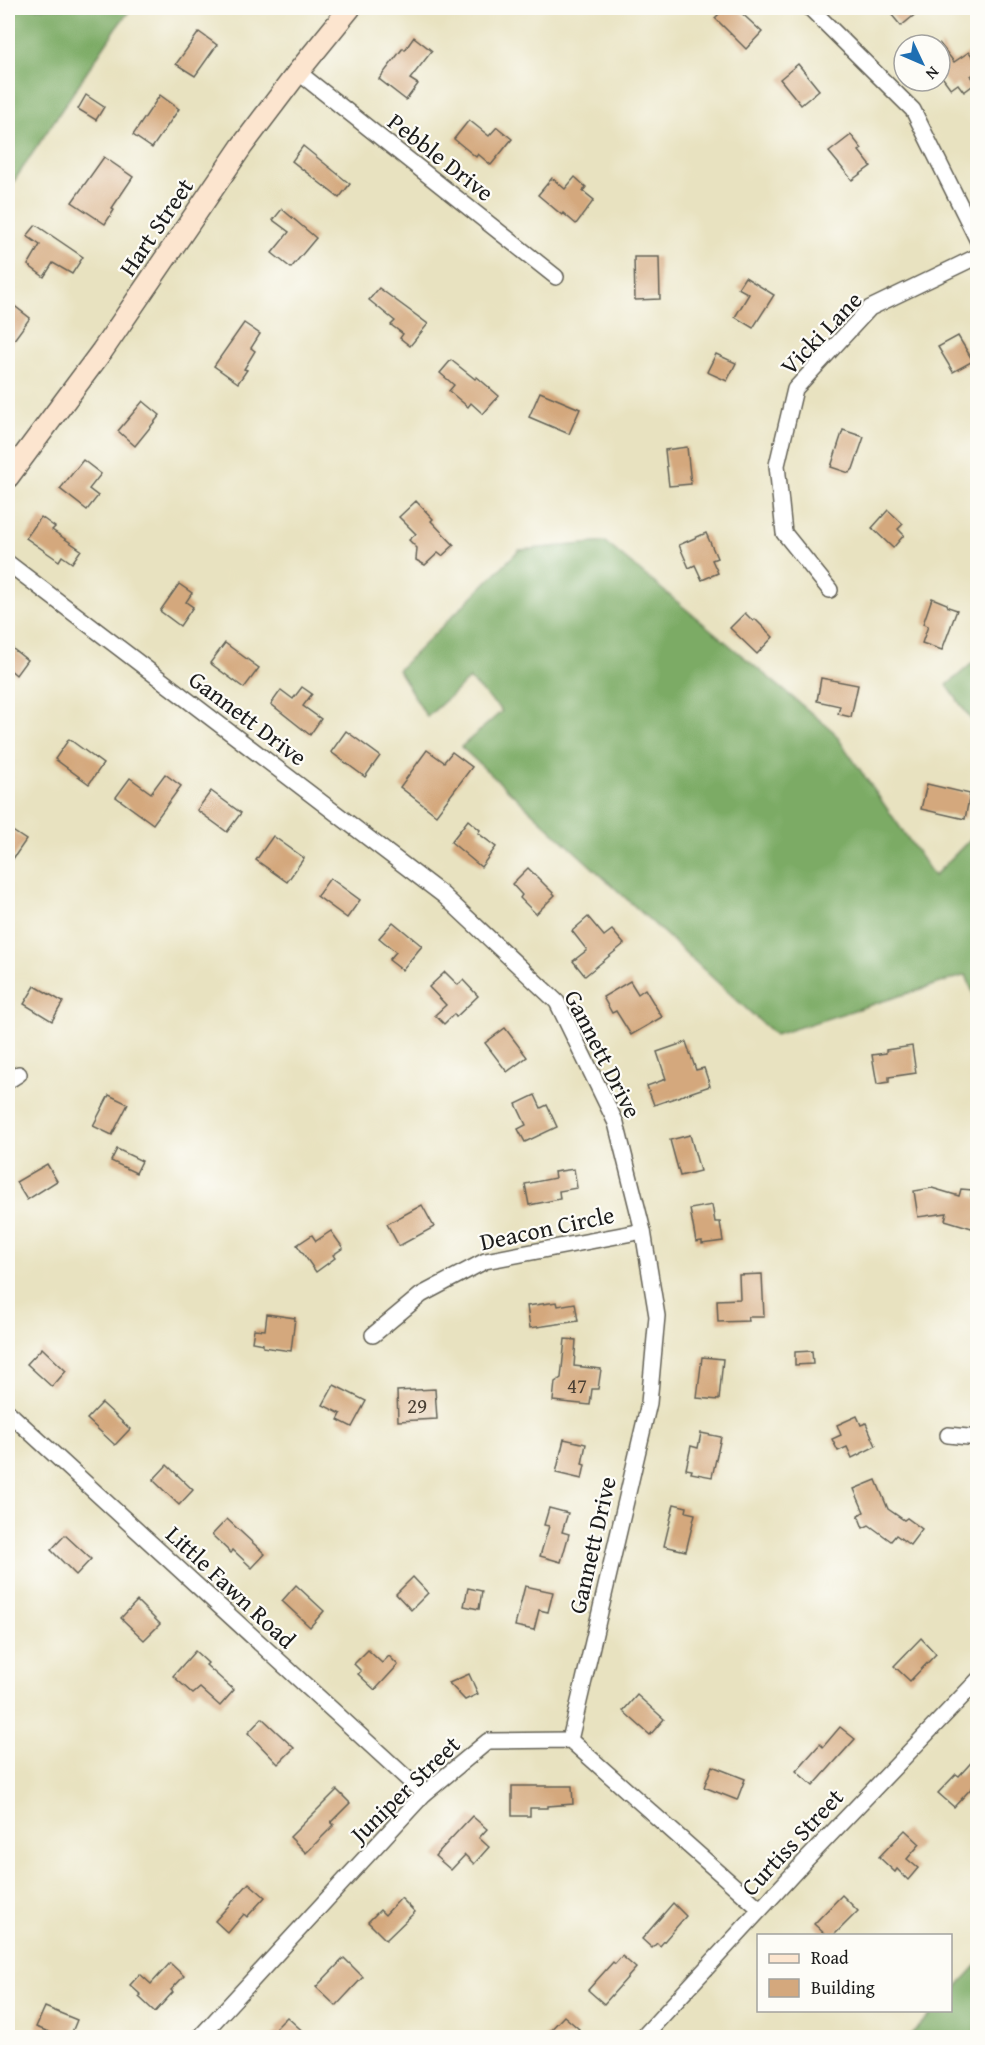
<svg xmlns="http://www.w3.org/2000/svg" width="985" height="2045" viewBox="0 0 985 2045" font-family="'Gentium Book Plus',serif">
<rect width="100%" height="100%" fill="#fdfcf7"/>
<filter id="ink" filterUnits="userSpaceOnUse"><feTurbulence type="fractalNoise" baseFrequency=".0167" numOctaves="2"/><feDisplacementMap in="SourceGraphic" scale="12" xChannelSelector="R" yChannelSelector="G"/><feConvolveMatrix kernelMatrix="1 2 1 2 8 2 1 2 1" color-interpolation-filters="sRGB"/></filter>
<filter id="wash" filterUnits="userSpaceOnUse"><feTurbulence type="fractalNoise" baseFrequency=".008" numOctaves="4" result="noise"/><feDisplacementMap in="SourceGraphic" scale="24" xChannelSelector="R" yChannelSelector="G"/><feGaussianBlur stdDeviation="1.35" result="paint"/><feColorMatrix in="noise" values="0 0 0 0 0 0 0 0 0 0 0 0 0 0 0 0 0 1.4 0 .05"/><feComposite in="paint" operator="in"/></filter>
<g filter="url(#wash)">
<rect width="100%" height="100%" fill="#e8e2c0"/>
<g fill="#7cab65" stroke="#4c6440" stroke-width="1.5">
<polygon points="8,8 132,8 119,24 8,190"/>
<polygon points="605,542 833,731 934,876 977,832 977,1003 966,975 775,1035 461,747 502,711 469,679 427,717 398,670 519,550"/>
<polygon points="977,659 977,728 947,685"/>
<polygon points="977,1965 977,2037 908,2037 934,2011 950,2010 951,1993"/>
</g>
<g id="blocks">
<g fill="#d4a87d">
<polygon points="725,8 736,8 762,32 746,49 715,18"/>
<polygon points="886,8 923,8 901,26"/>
<polygon points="199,32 217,45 195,76 176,64"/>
<polygon points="414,37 432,51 410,79 418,84 406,100 379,79 403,48 405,50"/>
<polygon points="940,44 954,62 969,52 978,63 978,71 971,76 976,83 964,92 958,84 951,89 940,74"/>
<polygon points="798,64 819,90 801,105 780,79"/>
<polygon points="86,95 104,107 96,120 78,109"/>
<polygon points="160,95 179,109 152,148 133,135"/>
<polygon points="469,120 489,136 497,127 512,139 491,165 478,154 476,157 454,139"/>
<polygon points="851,135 862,149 859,151 871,166 852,180 829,152"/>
<polygon points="303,146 350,184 339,198 292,161"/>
<polygon points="104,157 133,177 112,208 114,210 105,224 72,202"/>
<polygon points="575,177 586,187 583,191 594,200 576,224 563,213 562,215 538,195 552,178 565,189"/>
<polygon points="282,209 316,238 291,268 272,253 289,232 273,220"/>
<polygon points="36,225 83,257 72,274 53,263 44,277 28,265 40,245 27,236"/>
<polygon points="634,257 659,257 660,299 635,300"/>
<polygon points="745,277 774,295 753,328 735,317 749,294 738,288"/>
<polygon points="379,288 428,324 410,346 400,338 403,334 391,325 395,321 369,300"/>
<polygon points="8,301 30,318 8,348"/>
<polygon points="244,323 260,334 251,348 255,351 244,369 247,370 238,383 214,366"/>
<polygon points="958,336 973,361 953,372 938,347"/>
<polygon points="716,354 736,363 727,381 707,372"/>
<polygon points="451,360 475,379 477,377 499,396 483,414 471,403 468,407 449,391 454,385 440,373"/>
<polygon points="540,392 580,409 569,434 529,417"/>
<polygon points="143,401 160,415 135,446 118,431"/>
<polygon points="843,430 864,437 853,469 849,473 831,467"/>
<polygon points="687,447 691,484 669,486 665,450"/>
<polygon points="83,460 101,474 89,489 98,496 87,510 60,489"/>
<polygon points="416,501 433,519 431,521 454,545 442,556 438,553 425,565 416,560 417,548 409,540 416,534 399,517"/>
<polygon points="888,510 903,524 898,529 904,535 893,548 872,528"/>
<polygon points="41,517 55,527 52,530 81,550 72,563 62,556 59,561 26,538"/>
<polygon points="706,533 717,558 712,560 718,573 702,580 695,565 689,568 679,545"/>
<polygon points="179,584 192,593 186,602 193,607 180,626 160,611"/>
<polygon points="932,598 947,604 948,607 957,610 942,650 922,643 928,626 923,624"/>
<polygon points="745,613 753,621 755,619 773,637 757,654 730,628"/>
<polygon points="225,643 259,668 244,688 210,663"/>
<polygon points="8,645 27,660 16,675 8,668"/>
<polygon points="821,678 858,685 851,717 838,714 840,706 817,701"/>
<polygon points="302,687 312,694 303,706 321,719 310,735 271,704 281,690 293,699"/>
<polygon points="346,731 380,756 365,777 331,752"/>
<polygon points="69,739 103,764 89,784 55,759"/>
<polygon points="427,750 444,762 452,752 472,767 436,815 400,787"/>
<polygon points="165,774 181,786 153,824 116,797 130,778 151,793"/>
<polygon points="927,784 970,794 965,819 921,809"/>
<polygon points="211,791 241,813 227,832 197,810"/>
<polygon points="468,820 480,830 478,833 496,847 481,867 451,842"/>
<polygon points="8,828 26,840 8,866"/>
<polygon points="273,836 304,858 287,882 256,860"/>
<polygon points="528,868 555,895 536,914 520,898 522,895 512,884"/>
<polygon points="330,878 360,900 347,918 317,896"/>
<polygon points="588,917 604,936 612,930 624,944 585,976 573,961 587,950 572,931"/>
<polygon points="393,922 422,946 402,970 389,960 396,952 379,938"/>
<polygon points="445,972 458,985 463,980 478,996 456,1017 454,1014 444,1024 435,1015 446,1005 429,987"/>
<polygon points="630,981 638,994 645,989 662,1017 631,1035 616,1011 612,1013 603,997"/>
<polygon points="35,986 63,1002 52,1021 24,1004"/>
<polygon points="505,1028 527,1057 507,1072 485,1043"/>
<polygon points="686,1042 696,1070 704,1068 710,1086 654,1105 647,1086 666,1079 657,1052"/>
<polygon points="912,1046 916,1073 889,1077 889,1082 877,1084 872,1055 886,1053 886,1050"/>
<polygon points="109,1095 128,1104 112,1135 93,1126"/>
<polygon points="535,1095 541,1108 547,1105 557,1127 525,1142 518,1129 526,1125 516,1104"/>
<polygon points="690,1135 700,1171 680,1176 670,1140"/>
<polygon points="117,1149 142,1161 136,1173 111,1161"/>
<polygon points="47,1164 57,1181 27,1200 16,1182"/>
<polygon points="574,1169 577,1188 559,1191 560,1199 529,1205 525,1184 555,1178 554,1172"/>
<polygon points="932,1188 959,1196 961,1189 972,1190 971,1196 978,1198 978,1219 975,1229 945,1220 947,1213 918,1217 914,1191"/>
<polygon points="422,1205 434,1227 399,1246 387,1224"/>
<polygon points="712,1205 715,1222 720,1222 723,1241 702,1244 702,1241 696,1242 690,1209"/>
<polygon points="331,1231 343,1248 333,1255 335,1258 316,1272 297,1245 312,1235 316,1241"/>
<polygon points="762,1274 764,1317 748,1317 749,1321 718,1322 717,1300 740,1299 739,1275"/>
<polygon points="557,1302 558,1306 575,1303 578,1321 530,1328 527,1306"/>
<polygon points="267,1314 295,1318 291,1351 263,1347 263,1344 252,1342 254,1329 265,1330"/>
<polygon points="565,1339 576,1340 574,1366 601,1369 598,1389 592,1389 590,1405 553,1401 555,1382 561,1378"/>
<polygon points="42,1348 66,1371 52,1387 27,1364"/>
<polygon points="812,1351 813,1364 795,1365 795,1352"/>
<polygon points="702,1357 723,1359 719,1400 697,1398"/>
<polygon points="334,1385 366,1401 352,1427 338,1420 341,1414 323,1405"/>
<polygon points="435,1389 437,1419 398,1421 397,1391"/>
<polygon points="102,1403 130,1429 115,1445 87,1419"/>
<polygon points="857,1416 861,1425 866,1423 876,1446 852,1458 847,1447 838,1451 832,1439 841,1435 837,1425"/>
<polygon points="701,1433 721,1437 712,1477 691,1473 692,1470 686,1469 691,1446 698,1448"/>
<polygon points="564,1439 586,1444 582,1464 585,1465 582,1479 556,1473"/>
<polygon points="167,1465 193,1490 179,1505 153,1480"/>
<polygon points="876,1480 888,1509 904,1520 907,1518 922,1529 910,1545 896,1535 891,1541 869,1525 863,1528 858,1515 864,1512 854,1489"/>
<polygon points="674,1504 687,1507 686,1512 695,1514 686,1551 664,1546"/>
<polygon points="549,1508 568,1513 562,1532 569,1534 561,1562 540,1556 549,1526 544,1525"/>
<polygon points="227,1519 265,1554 252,1568 233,1550 231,1553 212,1535"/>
<polygon points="65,1535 91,1559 76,1575 51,1550"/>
<polygon points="413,1577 428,1593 411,1610 396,1594"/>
<polygon points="296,1585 324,1611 310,1627 282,1601"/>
<polygon points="525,1586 553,1592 548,1612 539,1610 534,1630 515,1626"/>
<polygon points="468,1588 482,1591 479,1609 464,1606"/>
<polygon points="137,1601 160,1624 144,1640 121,1618"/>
<polygon points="921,1638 936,1654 910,1681 894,1666"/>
<polygon points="368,1650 382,1663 389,1656 398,1665 375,1690 358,1674 361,1671 354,1664"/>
<polygon points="195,1651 208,1663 206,1665 234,1690 220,1706 200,1688 193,1694 173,1676"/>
<polygon points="469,1674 478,1694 465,1700 449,1683"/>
<polygon points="637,1695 664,1719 650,1735 623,1711"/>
<polygon points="262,1718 294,1748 278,1764 248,1733"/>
<polygon points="840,1727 855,1739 813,1786 796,1771 820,1744 823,1747"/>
<polygon points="978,1755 978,1781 954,1807 938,1793 956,1774 959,1776"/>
<polygon points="712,1766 745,1779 737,1800 704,1787"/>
<polygon points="512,1786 572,1786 573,1804 548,1806 548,1808 530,1808 530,1816 512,1816"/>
<polygon points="337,1790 350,1803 331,1822 334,1825 306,1853 290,1837"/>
<polygon points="472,1816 487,1829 479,1838 489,1847 474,1864 465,1855 451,1870 435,1856"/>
<polygon points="905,1830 920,1844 907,1859 918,1868 908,1880 897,1869 895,1872 879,1857"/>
<polygon points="249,1883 265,1897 247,1917 244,1914 228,1933 215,1921"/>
<polygon points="842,1895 858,1911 834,1935 826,1935 814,1924"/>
<polygon points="401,1898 415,1912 386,1940 368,1922 380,1910 385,1915"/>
<polygon points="673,1903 686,1916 660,1946 657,1943 652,1948 642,1939"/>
<polygon points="622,1956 636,1968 604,2004 588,1990 613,1962 615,1964"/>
<polygon points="344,1958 363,1977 336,2006 316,1987"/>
<polygon points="170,1963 184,1976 171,1990 173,1992 155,2012 139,1997 141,1995 130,1985 140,1974 151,1984"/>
<polygon points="45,2007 77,2020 70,2037 62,2037 36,2027"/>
<polygon points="564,2016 579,2029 571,2037 544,2037"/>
<polygon points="287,2017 309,2037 271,2037 278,2031 276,2028"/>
</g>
</g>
</g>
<g filter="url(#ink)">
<use href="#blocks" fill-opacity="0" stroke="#636155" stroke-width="1.5"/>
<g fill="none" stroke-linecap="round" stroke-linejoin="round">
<g stroke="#636155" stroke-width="18">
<g id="street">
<polyline points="810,8 913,110 978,241"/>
<polyline points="298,72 556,277"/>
<polyline points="8,563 443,895 557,1002 616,1123 643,1231 657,1316 649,1403 570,1740"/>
<polyline points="830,590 784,533 777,465 795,389 870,308 978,256"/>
<polyline points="8,1081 19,1074"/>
<polyline points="373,1335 421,1295 485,1261 643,1231"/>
<polyline points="8,1412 424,1794"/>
<polyline points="948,1435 978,1438"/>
<polyline points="199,2038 424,1794 488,1741 570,1740 760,1909"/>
<polyline points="642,2038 806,1860 978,1680"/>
</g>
</g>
<g stroke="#636155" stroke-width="24">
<polyline id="secondary" points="8,477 102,351 242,146 298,72 350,8"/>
</g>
<use href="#street" stroke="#fff" stroke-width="15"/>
<use href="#secondary" stroke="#fce5cf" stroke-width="21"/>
</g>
</g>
<g text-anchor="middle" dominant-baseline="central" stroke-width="4.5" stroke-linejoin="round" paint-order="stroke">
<g font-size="21" fill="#4a3f34">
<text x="577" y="1385">47</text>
<text x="417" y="1405">29</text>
</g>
<g font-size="24" fill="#1c1c1c" stroke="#fdfcf7">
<text transform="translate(441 157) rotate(38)">Pebble Drive</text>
<text transform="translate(156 227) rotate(-56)">Hart Street</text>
<text transform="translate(821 333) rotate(-46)">Vicki Lane</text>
<text transform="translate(248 718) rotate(37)">Gannett Drive</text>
<text transform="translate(603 1054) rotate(63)">Gannett Drive</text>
<text transform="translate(547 1228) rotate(-12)">Deacon Circle</text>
<text transform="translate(592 1545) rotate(-77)">Gannett Drive</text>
<text transform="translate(231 1587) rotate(43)">Little Fawn Road</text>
<text transform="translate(405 1789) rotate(-44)">Juniper Street</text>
<text transform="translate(792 1842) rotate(-47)">Curtiss Street</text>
</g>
</g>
<rect width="985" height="2045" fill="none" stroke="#fdfcf7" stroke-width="30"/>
<rect x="757" y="1934" width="195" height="78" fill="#fdfcf7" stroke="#a3a29f" stroke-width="1.5"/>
<rect x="769" y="1954" width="30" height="9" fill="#fce5cf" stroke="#a3a29f" stroke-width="1.5"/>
<text x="811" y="1964" font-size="18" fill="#1c1c1c">Road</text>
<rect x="769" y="1979" width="30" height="18" fill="#d4a87d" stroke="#a3a29f" stroke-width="1.5"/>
<text x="811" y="1994" font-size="18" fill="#1c1c1c">Building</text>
<g transform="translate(922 63) rotate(134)"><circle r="28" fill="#fdfcf7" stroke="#a3a29f" stroke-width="1.5"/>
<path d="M0-4.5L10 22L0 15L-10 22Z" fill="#1f6fb2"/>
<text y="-9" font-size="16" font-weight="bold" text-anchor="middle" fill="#1c1c1c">N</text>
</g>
</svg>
